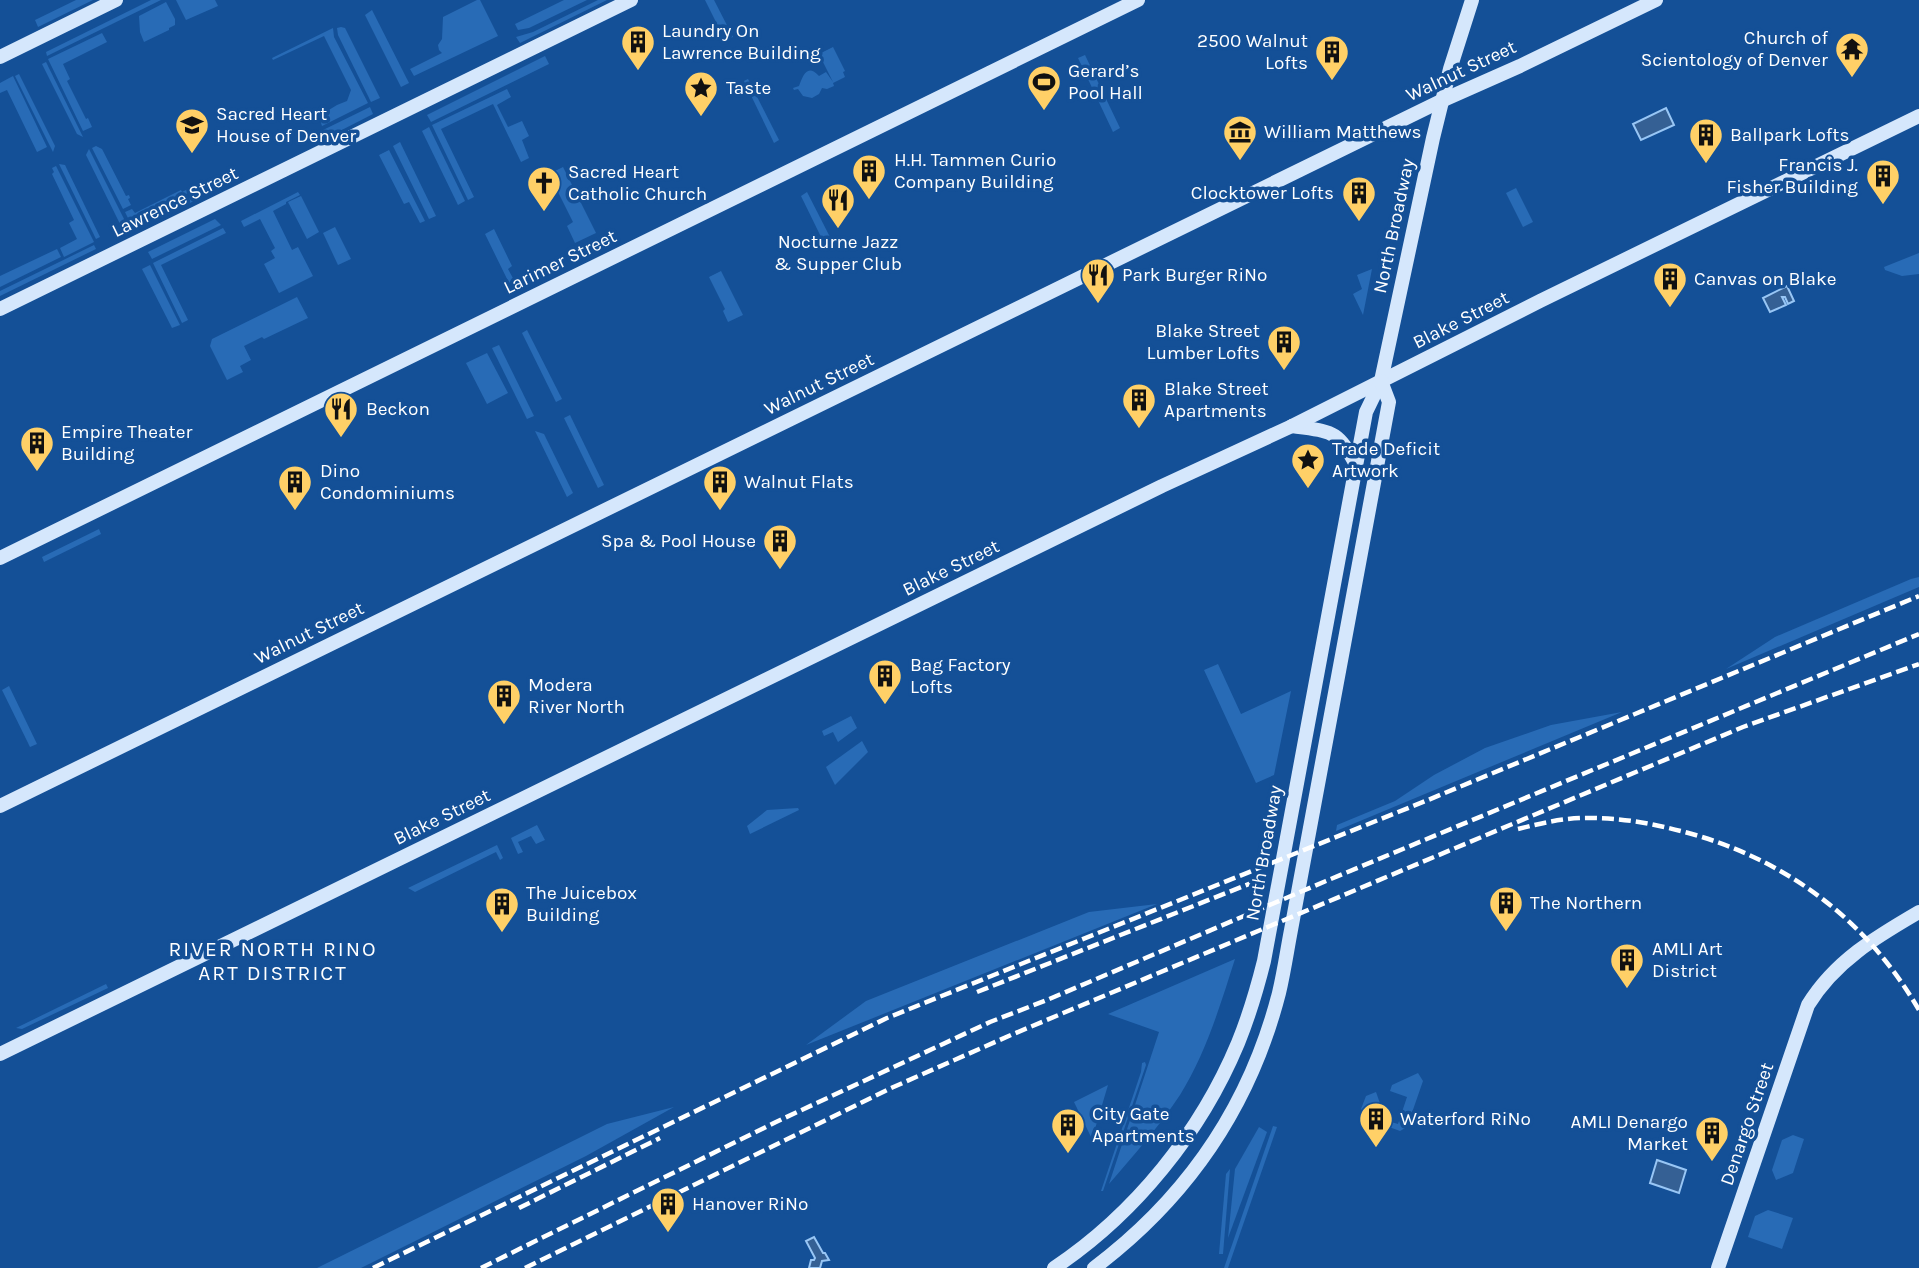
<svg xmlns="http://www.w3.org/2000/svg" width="1919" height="1268" viewBox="0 0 1919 1268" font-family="Karla,sans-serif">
<rect width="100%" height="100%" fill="#145097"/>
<g fill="#286bb6">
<polygon points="76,0 93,0 38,27 35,20"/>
<polygon points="151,0 161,0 47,56 46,52"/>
<polygon points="176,0 215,0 218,6 186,20"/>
<polygon points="477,0 480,0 498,36 414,76 410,69 442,53 439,50 438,45 442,39 443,17"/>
<polygon points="564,0 587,0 529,28 518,30 515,24"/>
<polygon points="598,0 607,0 520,43 516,37 533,32"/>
<polygon points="705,0 714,0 733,37 728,39 723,36"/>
<polygon points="166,2 175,19 175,25 169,28 169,30 144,42 140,32 139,16"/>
<polygon points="372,10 409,83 401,87 365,15"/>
<polygon points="341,27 345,28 380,98 371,102 338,35 337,28"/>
<polygon points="333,28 334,37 368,103 322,126 319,116 337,105 347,101 351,90 324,36 273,60 272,58"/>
<polygon points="102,33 107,42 63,64 70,79 67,81 86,119 88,118 92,127 83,131 48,59"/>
<path d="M833,47L845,71L843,72L845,77L833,83L834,86L827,89L822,88L819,94L812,98L803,96L798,89L794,90L793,88L799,86C803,76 807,63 819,76L826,72L833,82L819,54Z"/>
<polygon points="1085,55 1120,128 1113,132 1078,58"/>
<polygon points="545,56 549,64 431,122 427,115"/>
<polygon points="46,62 83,137 77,134 42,64"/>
<polygon points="19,74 55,146 53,152 15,76"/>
<polygon points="13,76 47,147 37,152 7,90 0,93 0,83"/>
<polygon points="748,79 779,140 774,143 744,81"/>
<polygon points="507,89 511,97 497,105 508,127 522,121 529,136 522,140 529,158 521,162 493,104 441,129 474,197 468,200 432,125"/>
<polygon points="370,107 373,114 334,134 323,130"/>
<polygon points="429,127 465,201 458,205 422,131"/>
<polygon points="400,142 436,216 429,219 393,146"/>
<polygon points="96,146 102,149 126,196 129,195 130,198 128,199 131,205 123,209 92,148"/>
<polygon points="89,149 126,223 121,226 86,155"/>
<polygon points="389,150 425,221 420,223 409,202 404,204 379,155"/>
<polygon points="59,164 65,165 100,237 96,239"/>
<polygon points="56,166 94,242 64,257 60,248 77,239 69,223 74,220 52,174 54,172 52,168"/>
<polygon points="563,167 596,233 575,243 567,226 573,222 549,174"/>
<polygon points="190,188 192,191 130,222 125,212 132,209 135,213 181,190 182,192"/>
<polygon points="1516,188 1533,222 1523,227 1506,193"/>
<polygon points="298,192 300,195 286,202 286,204 273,211 292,250 298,247 313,276 279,293 264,264 275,258 271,251 275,248 260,219 244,227 241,221"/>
<polygon points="807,192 830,237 823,241 801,196"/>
<polygon points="194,196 196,200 134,230 132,226"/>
<polygon points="301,196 319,232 307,239 288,202"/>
<polygon points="215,219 221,225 152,259 148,252"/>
<polygon points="335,227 351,259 338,265 323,233"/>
<polygon points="223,228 226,233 161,265 188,320 182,323 153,263"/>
<polygon points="494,229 512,266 508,269 514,280 509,283 485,234"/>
<polygon points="94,245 96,249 0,296 0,291"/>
<polygon points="57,249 61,257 0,287 0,276"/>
<polygon points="1919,253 1919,274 1902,276 1885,270 1884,267"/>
<polygon points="150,265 180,325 172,328 142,269"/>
<polygon points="1372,269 1363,315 1353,294 1362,289 1357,275"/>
<polygon points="721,271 743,315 728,322 723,311 725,309 709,277"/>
<polygon points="297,297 308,318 264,339 262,337 244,346 251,360 240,366 243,372 227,380 210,346 212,339"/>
<polygon points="527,330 562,399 556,402 522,333"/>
<polygon points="499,345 534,416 527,419 492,348"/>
<polygon points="487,353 508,393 487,404 466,363"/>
<polygon points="570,415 604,485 598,488 564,418"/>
<polygon points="535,431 544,434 573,493 567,497"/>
<polygon points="99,529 101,534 44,562 42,557"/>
<polygon points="1919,577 1919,587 1726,669 1775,637 1911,579"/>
<polygon points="1218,664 1241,714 1291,691 1274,775 1256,783 1204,670"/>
<polygon points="9,686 37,744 30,747 2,690"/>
<polygon points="1622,712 1336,831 1337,825 1395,801 1434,775 1485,748 1551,725"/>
<polygon points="851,716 857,728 838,742 833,732 824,736 822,731"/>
<polygon points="862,741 868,752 835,785 826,767"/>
<polygon points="798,808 799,810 750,834 747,826 767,810"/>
<polygon points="537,825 545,840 536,844 531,836 518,842 523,852 518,854 511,838"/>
<polygon points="497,845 503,858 500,860 496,852 415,892 408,888"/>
<polygon points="1157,904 806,1045 866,1001 1089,912"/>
<path d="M1235,959C1220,1006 1206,1053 1180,1095C1159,1127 1133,1156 1109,1184L1159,1032L1108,1014Z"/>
<polygon points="106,984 108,988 22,1029 16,1028"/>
<polygon points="1145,1062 1146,1065 1103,1191 1101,1191 1141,1072 1142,1063"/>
<polygon points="1418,1073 1423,1081 1407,1127 1400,1131 1367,1119 1361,1109 1366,1096 1376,1092 1383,1112 1381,1119 1398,1124 1407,1097 1390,1091 1392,1085"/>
<polygon points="1108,1085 1092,1139 1074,1102"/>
<polygon points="674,1107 586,1156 361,1268 317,1268 607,1124"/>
<polygon points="1273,1126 1277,1127 1228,1268 1224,1268"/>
<polygon points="1259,1127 1267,1132 1228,1238 1235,1169"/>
<polygon points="1793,1135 1804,1139 1793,1173 1776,1180 1772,1170 1782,1140"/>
<polygon points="1230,1169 1223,1254 1219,1254 1226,1174"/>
<polygon points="1768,1210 1793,1218 1782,1249 1748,1237 1755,1216"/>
</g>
<g fill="#356094" stroke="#98c6f5" stroke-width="2">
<polygon points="1666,108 1674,125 1641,140 1633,124"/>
<polygon points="1787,286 1794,301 1788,304 1785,297 1782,297 1786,305 1770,312 1763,298"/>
<polygon points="1657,1160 1686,1170 1679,1193 1650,1183"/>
<polygon points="814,1237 823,1253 825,1253 829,1260 822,1261 820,1268 809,1268 811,1260 814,1260 815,1258 806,1241"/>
</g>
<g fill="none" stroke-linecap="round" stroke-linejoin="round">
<g stroke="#d5e7fc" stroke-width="14">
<polyline points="0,57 116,0"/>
<polyline points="0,309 631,0"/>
<path d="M1292,426C1331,432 1338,429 1356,465"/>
<polyline points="0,558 1138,0"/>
<polyline points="0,806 1441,101 1520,66 1656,0"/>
<polyline points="0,1054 1162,486 1292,426 1540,301 1919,116"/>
<path d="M1054,1268C1135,1214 1201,1132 1238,1043C1249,1016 1257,989 1264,961L1366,412L1381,381L1433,138L1450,69L1472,0"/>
<path d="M1094,1268C1187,1198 1250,1106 1279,993C1284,972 1287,951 1291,930L1389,402L1381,381"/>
<path d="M1718,1268L1808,1005C1835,961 1876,937 1919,912"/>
</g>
<g stroke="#fff" stroke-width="4.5" stroke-dasharray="12 5" stroke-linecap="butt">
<path d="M1518,829C1542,823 1567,817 1592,818C1626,818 1659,825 1692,834C1790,862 1868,922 1919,1010"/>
<polyline points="977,992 1264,878"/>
<polyline points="519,1208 660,1138"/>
<polyline points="373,1268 887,1018 1428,800 1919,596"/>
<polyline points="481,1268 776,1122 990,1022 1047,1000 1326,881 1919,634"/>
<polyline points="525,1268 889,1089 1011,1035 1743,727 1919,664"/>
</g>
</g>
<defs>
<g id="building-pin" transform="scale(1.75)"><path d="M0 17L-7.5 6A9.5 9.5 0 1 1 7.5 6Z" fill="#ffd067" stroke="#145097"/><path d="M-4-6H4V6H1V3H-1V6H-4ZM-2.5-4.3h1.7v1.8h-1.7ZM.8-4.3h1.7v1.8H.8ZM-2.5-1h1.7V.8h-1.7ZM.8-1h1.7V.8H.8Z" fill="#111"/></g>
<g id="temple-pin" transform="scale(1.75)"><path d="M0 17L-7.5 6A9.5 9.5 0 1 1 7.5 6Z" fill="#ffd067" stroke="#145097"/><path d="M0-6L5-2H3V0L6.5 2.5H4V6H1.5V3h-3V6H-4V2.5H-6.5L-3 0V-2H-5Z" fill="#111"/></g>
<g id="stadium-pin" transform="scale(1.75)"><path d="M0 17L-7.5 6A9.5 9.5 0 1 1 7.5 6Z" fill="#ffd067" stroke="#145097"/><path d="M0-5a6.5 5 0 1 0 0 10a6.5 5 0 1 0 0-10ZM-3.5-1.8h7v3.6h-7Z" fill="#111"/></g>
<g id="sight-pin" transform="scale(1.75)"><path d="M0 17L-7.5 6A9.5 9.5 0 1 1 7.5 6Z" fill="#ffd067" stroke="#145097"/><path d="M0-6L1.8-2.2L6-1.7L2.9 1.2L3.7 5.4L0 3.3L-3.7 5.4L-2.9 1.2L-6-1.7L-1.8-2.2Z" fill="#111"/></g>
<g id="school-pin" transform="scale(1.75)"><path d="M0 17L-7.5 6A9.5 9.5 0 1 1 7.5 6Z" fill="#ffd067" stroke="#145097"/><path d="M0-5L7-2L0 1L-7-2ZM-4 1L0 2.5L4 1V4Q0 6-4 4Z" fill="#111"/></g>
<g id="museum-pin" transform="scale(1.75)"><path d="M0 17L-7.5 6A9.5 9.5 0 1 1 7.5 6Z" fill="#ffd067" stroke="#145097"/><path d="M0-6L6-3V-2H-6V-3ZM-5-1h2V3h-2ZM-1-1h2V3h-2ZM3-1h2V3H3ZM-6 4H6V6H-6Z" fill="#111"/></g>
<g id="church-pin" transform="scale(1.75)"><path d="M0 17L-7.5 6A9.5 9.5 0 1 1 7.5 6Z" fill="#ffd067" stroke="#145097"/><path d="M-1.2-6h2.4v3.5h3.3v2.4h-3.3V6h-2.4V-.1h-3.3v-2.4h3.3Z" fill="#111"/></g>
<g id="restaurant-pin" transform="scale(1.75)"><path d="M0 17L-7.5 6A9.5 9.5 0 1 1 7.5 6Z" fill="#ffd067" stroke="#145097"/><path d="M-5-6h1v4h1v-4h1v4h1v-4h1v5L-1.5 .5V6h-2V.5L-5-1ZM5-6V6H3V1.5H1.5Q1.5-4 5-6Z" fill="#111"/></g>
</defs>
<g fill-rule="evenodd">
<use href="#building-pin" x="638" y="42"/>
<use href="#temple-pin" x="1852" y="49"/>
<use href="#building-pin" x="1332" y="52"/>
<use href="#stadium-pin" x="1044" y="82"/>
<use href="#sight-pin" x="701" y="88"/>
<use href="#school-pin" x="192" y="125"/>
<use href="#museum-pin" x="1240" y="132"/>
<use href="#building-pin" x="1706" y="135"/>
<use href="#building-pin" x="869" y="171"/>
<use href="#building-pin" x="1883" y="176"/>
<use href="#church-pin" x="544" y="183"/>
<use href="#building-pin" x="1359" y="193"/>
<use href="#restaurant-pin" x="838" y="200"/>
<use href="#restaurant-pin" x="1098" y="275"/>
<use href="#building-pin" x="1670" y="279"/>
<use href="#building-pin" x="1284" y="342"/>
<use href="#building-pin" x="1139" y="400"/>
<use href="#restaurant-pin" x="341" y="409"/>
<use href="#building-pin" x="37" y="443"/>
<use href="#sight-pin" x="1308" y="460"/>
<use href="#building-pin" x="295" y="482"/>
<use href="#building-pin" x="720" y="482"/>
<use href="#building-pin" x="780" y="541"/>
<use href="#building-pin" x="885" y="676"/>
<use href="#building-pin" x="504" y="696"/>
<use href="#building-pin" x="1506" y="903"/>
<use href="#building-pin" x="502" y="904"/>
<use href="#building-pin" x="1627" y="960"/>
<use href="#building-pin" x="1376" y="1119"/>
<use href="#building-pin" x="1068" y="1125"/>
<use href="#building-pin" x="1712" y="1133"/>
<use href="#building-pin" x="668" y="1204"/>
</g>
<g text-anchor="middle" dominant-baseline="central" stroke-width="7" stroke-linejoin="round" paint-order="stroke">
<g font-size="19" fill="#fff" stroke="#145097" text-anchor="start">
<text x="662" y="31">Laundry On<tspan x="662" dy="22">Lawrence Building</tspan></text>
<text x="1828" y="38" text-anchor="end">Church of<tspan x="1828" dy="22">Scientology of Denver</tspan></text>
<text x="1308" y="41" text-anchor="end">2500 Walnut<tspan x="1308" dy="22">Lofts</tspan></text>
<text x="1068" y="71">Gerard’s<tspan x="1068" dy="22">Pool Hall</tspan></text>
<text x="726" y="88">Taste</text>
<text x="216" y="114">Sacred Heart<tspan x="216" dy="22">House of Denver</tspan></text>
<text x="1264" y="132">William Matthews</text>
<text x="1730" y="135">Ballpark Lofts</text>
<text x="894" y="160">H.H. Tammen Curio<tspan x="894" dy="22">Company Building</tspan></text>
<text x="1858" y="165" text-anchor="end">Francis J.<tspan x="1858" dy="22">Fisher Building</tspan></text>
<text x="568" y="172">Sacred Heart<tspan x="568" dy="22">Catholic Church</tspan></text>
<text x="1334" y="193" text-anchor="end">Clocktower Lofts</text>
<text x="838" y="242" text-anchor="middle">Nocturne Jazz<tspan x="838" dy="22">&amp; Supper Club</tspan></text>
<text x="1122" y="275">Park Burger RiNo</text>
<text x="1694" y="279">Canvas on Blake</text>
<text x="1260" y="331" text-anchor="end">Blake Street<tspan x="1260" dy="22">Lumber Lofts</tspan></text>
<text x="1164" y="389">Blake Street<tspan x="1164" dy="22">Apartments</tspan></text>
<text x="366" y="409">Beckon</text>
<text x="61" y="432">Empire Theater<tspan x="61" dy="22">Building</tspan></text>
<text x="1332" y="449">Trade Deficit<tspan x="1332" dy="22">Artwork</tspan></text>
<text x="320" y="471">Dino<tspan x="320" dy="22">Condominiums</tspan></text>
<text x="744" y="482">Walnut Flats</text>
<text x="756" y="541" text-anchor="end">Spa &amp; Pool House</text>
<text x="910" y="665">Bag Factory<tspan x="910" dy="22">Lofts</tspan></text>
<text x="528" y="685">Modera<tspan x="528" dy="22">River North</tspan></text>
<text x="526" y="893">The Juicebox<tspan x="526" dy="22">Building</tspan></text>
<text x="1530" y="903">The Northern</text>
<text x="1652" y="949">AMLI Art<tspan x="1652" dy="22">District</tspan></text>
<text x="1092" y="1114">City Gate<tspan x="1092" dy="22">Apartments</tspan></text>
<text x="1400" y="1119">Waterford RiNo</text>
<text x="1688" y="1122" text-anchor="end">AMLI Denargo<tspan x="1688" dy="22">Market</tspan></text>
<text x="692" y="1204">Hanover RiNo</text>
</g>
<g font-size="19" fill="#fff" stroke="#145097">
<text transform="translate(1461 71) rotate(-25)">Walnut Street</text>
<text transform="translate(175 202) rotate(-26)">Lawrence Street</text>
<text transform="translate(1394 226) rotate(-78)">North Broadway</text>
<text transform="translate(560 262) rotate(-26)">Larimer Street</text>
<text transform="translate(1461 320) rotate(-27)">Blake Street</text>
<text transform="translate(819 384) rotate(-26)">Walnut Street</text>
<text transform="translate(951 568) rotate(-26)">Blake Street</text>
<text transform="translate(309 633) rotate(-26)">Walnut Street</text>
<text transform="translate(442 817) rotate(-26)">Blake Street</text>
<text transform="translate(1264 853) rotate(-80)">North Broadway</text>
<text transform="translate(1747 1124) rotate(-71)">Denargo Street</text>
</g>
<g font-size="21" letter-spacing="2" fill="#fff" stroke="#145097">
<text x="273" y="949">RIVER NORTH RINO<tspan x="273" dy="24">ART DISTRICT</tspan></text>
</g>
</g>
</svg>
